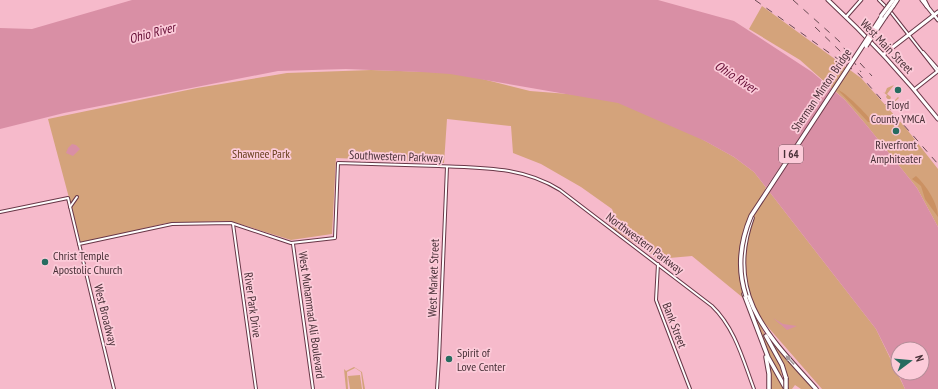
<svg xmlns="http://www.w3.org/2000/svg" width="938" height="389" viewBox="0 0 938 389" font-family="'PT Sans Narrow',sans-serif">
<rect width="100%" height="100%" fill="#f6bacb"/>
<g fill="#d4a37b">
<polygon points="762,6 861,78 905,127 938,169 938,227 917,188 868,127 845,100 800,60 749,29"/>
<polygon points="371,70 459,73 530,91 594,96 632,106 673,123 734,157 754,172 876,329 905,389 822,389 753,310 780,366 784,385 772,362 751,308 742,297 692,256 658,259 614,229 612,226 616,220 612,209 581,187 541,164 513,153 511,126 447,119 444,163 336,158 332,234 291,240 230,221 167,223 81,243 48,119 197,88 287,73"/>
<polygon points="894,85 887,94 891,97 890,100 893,102 898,97 899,98 892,104 886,97 887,95 883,92 885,93 887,88"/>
<polygon points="771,341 815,389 801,389 795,385 792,389 788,389 787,382"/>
<polygon points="768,361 784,389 770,389"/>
<polygon points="354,367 362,372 365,389 363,389 361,372 355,368 347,372 348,389 346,389 344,369 346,371"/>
<polygon points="360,375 362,389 350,389 348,376"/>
</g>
<g fill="#cb9162">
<path d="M838,90C845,92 868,115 872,122H868Z"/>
<path d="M916,176C926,185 938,203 938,217L925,199L921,186L912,179Z"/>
</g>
<g fill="#d98fa5">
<polygon points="132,0 658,0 734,21 812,72 845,100 868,127 917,188 938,227 938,389 905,389 898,373 922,373 922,349 898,349 898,373 876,329 754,172 734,157 705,141 618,103 450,74 421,72 346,69 278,71 64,113 0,129 0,28 32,29"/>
<polygon points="72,144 76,145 80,149 73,156 66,153 68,148"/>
<polygon points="773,318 783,324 797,326 787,330"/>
</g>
<polygon fill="#f6bacb" points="834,87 767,192 765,189"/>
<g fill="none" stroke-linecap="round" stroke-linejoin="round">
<g stroke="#683747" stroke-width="4">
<g id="tertiary">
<polyline points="879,0 886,7"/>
<polyline points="890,11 937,71"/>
<polyline points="923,52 938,69"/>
<polyline points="70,207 77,197"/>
<polyline points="0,212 68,198 114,389"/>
<polyline points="233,224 256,389"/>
<path d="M79,244L172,224L231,223L291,243L335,238L338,163C372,164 405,165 439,166C481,168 522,166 560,190L712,306C735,328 743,360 754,389"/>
<polyline points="293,244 313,389"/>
<polyline points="658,264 656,300 690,389"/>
<polyline points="437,389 439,359 447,167"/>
</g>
</g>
<g stroke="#683747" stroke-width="4.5">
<g id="secondary">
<polyline points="934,15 938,20"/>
<polyline points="846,17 861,0"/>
<polyline points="915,89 938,71"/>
</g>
</g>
<g stroke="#683747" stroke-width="5">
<g id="primary">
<path d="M828,0C868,37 904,76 938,119"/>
<polyline points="922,0 934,15"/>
<polyline points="884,54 938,12"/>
</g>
</g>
<g stroke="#683747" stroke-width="5.5">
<g id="motorway">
<polyline points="924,0 927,6"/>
<polyline points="890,4 893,0"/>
<polyline points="893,6 897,0"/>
<polyline points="873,30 882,16"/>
<polyline points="875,32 885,17"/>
<path d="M752,218C724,295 769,337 816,389"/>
<polyline points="744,294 768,357 786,389"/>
<polyline points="766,336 782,365 786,378"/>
<polyline points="766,357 769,374 769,389"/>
</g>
</g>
<use href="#tertiary" stroke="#fff" stroke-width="2"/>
<use href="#secondary" stroke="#fff" stroke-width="2.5"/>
<use href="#primary" stroke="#fff" stroke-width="3"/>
<use href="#motorway" stroke="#fff" stroke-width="3.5"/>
<g stroke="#694a53" stroke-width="1" stroke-dasharray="7 7" stroke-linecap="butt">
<polyline points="755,0 859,74 938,164"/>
<polyline points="793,0 839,41 861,72"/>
<polyline points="815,27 841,52"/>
<polyline points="860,63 872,76"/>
</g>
<g stroke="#683747" stroke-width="5.5" stroke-linecap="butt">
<g id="motorway-bridge">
<polyline points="881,16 890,4"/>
<polyline points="885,17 893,6"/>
<polyline points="866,46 875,32"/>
<path d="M746,296C737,269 740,242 751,216L873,30"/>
<polyline points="786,378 786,389"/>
</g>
</g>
<use href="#motorway-bridge" stroke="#fff" stroke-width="3.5"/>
</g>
<defs><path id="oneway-solid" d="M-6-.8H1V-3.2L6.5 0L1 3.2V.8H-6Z"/></defs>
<use fill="#a4989b" href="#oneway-solid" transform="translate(790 360) rotate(-133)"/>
<g fill="#276c60" stroke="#fccbd9" stroke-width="1.5">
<circle cx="898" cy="90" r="4"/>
<circle cx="896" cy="131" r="4"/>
<circle cx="45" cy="262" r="4"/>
<circle cx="449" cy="359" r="4"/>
</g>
<g text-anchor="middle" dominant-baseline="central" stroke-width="3.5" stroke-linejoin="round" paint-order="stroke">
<rect fill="#fccbd9" stroke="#7e5e68" stroke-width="1" x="779" y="145" width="24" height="18" rx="3"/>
<g font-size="11" font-weight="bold" fill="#483037">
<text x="791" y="154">I 64</text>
</g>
<g font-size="12" fill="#483037" stroke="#fccbd9">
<text transform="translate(887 46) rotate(46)">West Main Street</text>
<text transform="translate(821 90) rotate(-56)">Sherman Minton Bridge</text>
<text transform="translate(396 156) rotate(2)">Southwestern Parkway</text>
<text transform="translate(645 243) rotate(37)">Northwestern Parkway</text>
<text transform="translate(433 278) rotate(-88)">West Market Street</text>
<text transform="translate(253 305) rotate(82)">River Park Drive</text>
<text transform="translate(106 315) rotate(76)">West Broadway</text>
<text transform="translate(312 315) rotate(82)">West Muhammad Ali Boulevard</text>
<text transform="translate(675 325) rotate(69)">Bank Street</text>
</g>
<g font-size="12" fill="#483037" stroke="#fccbd9">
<text x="898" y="104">Floyd<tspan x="898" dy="14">County YMCA</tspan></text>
<text x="896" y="144">Riverfront<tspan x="896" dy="14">Amphiteater</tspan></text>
<text x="53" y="255" text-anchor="start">Christ Temple<tspan x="53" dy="14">Apostolic Church</tspan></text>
<text x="457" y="352" text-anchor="start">Spirit of<tspan x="457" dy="14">Love Center</tspan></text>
</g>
<g font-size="12" fill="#673f1c" stroke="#fccbd9">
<text x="261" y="153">Shawnee Park</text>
</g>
<g font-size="13" font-style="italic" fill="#650d35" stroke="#fccbd9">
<text transform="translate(152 33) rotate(-15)">Ohio River</text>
<text transform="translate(736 77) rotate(33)">Ohio River</text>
</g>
</g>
<g transform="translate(910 361) rotate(74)"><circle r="19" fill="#fccbd9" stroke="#b48d98"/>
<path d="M0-3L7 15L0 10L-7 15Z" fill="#276c60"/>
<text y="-6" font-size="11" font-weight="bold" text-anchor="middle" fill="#483037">N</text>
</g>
</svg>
